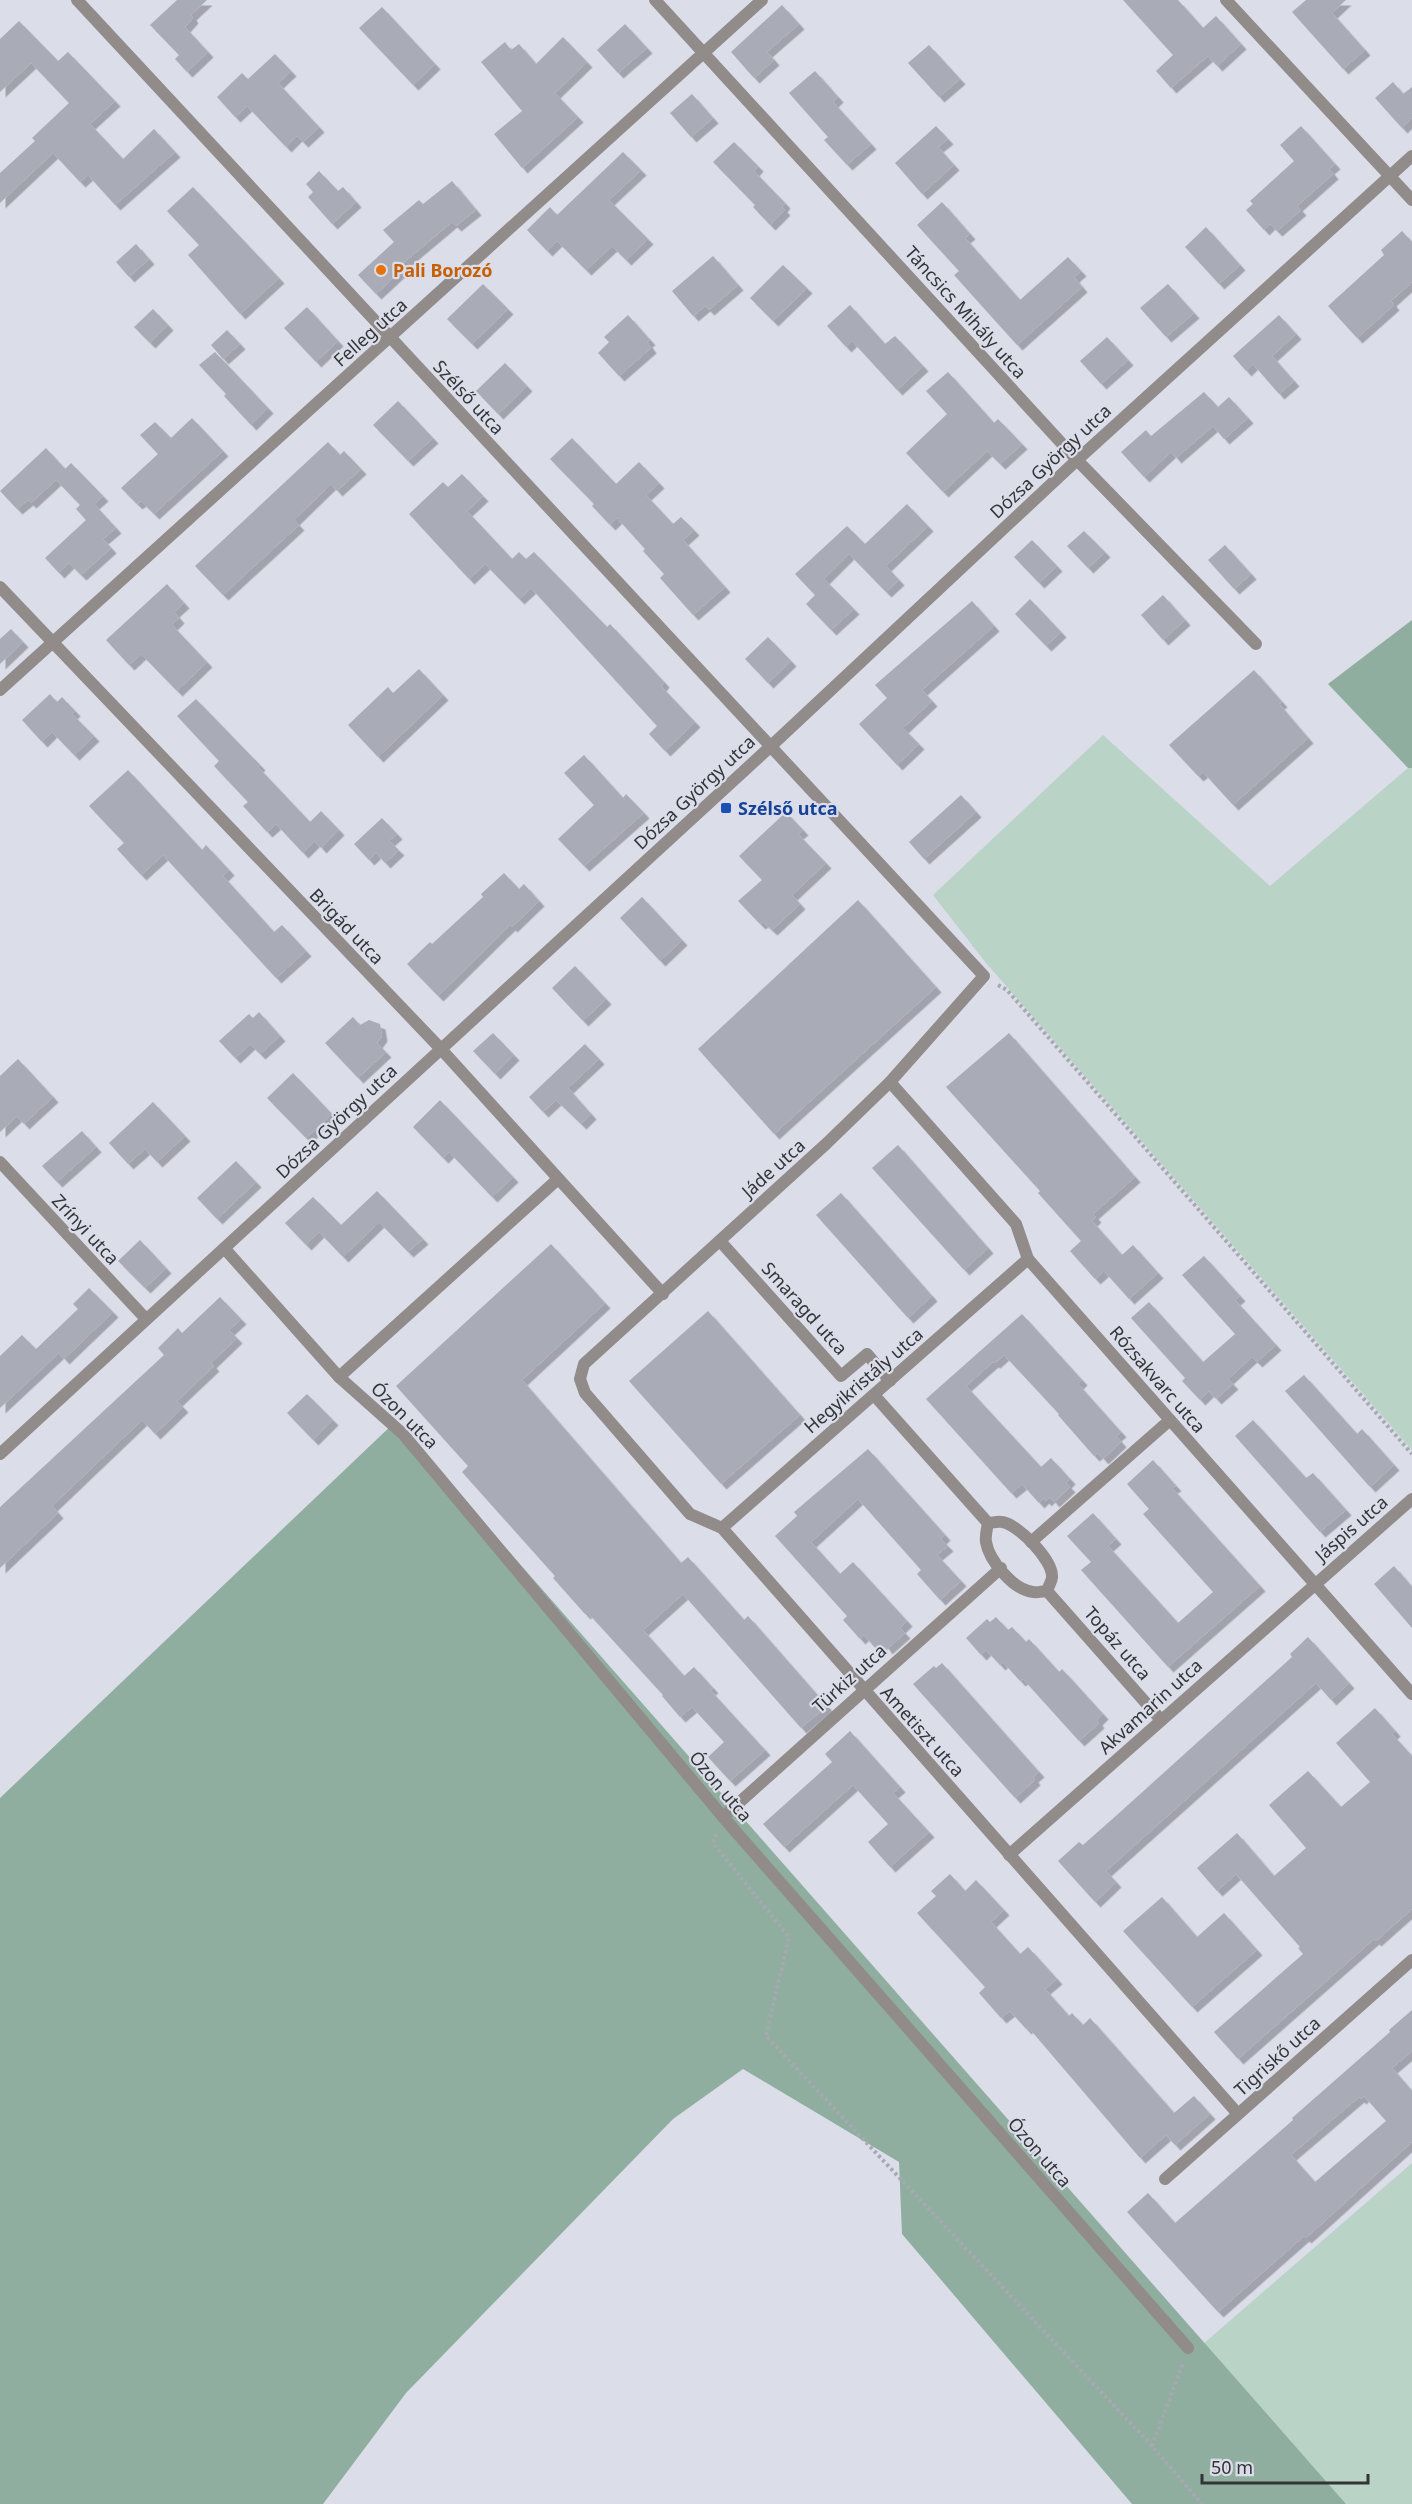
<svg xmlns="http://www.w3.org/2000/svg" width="1412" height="2504" viewBox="0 0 1412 2504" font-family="'Noto Sans',sans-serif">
<defs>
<filter id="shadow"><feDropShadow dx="5.5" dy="5.5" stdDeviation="0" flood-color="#0004"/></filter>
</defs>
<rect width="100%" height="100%" fill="#dbdde9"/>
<g fill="#b9d3c6">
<polygon points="1103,735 1270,886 1408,768 1412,768 1412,1450 986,963 933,895"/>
<polygon points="1412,2163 1412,2504 1346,2504 1203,2344"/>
</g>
<g fill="#8fae9f">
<polygon points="1412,620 1412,768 1408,768 1328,684"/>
<polygon points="395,1422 1346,2504 1132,2504 902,2234 899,2162 743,2069 673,2119 406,2393 323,2504 0,2504 0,1798"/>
</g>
<g fill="#a9acb7" fill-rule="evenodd" filter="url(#shadow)">
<polygon points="177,0 207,0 191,15 193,18 185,27 208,52 187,72 175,59 179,55 150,25"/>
<polygon points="1123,0 1178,0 1203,28 1216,16 1241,44 1217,66 1208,56 1171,88 1156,71 1173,55"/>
<polygon points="1306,0 1346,0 1332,13 1365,50 1343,69 1292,12"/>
<polygon points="782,5 799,24 767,52 774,60 754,78 731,52"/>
<polygon points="382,7 435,64 413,85 359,28"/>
<polygon points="19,21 58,61 68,52 115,101 90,124 123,159 154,129 175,152 115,205 88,175 80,182 53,153 0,203 0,173 35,141 32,138 69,103 31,63 0,92 0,39"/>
<polygon points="625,24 647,48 618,73 597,50"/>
<polygon points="563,37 587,62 555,93 578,117 522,168 494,134 522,111 481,62 505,42 511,50 519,44 536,64"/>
<polygon points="929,45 960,79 939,97 908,63"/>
<polygon points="275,54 291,71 278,83 319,127 303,142 297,136 286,147 247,106 235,117 217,97 242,73 248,79"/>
<polygon points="815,71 838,97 833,102 871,144 847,165 824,140 828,137 789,93"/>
<polygon points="1393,82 1403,94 1412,87 1412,118 1402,128 1375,98"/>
<polygon points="692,94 713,118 691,137 670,113"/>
<polygon points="936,126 948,139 938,147 954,165 922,194 895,163"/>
<polygon points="1301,126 1335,164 1329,169 1333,174 1297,206 1301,210 1277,231 1270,224 1264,230 1246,210 1253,204 1250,201 1294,161 1280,145"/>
<polygon points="734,142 758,166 754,171 785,203 782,207 785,210 770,225 753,207 755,205 713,162"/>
<polygon points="623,152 641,170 609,200 648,239 626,260 612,246 586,270 557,241 547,251 527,230 550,207 557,215"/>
<polygon points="319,171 338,191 343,187 356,202 332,224 308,197 313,192 306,184"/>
<polygon points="452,181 476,210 456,226 452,222 402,264 405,267 376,294 358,275 394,242 383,230 419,200 423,204"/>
<polygon points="193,187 279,278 240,314 188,255 199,245 167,211"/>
<polygon points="942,202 970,234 965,238 1020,300 1068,257 1081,271 1074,277 1082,287 1017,345 954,275 959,271 917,225"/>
<polygon points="1206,227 1240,265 1219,284 1185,247"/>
<polygon points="1402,231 1412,242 1412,282 1391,301 1394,305 1357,338 1328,306 1384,255 1381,250"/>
<polygon points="136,244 149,259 129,277 116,262"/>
<polygon points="713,256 738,285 709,310 705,306 693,316 672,291"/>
<polygon points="783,265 807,288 773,321 750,298"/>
<polygon points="483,284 508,309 472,344 447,319"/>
<polygon points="1168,284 1194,313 1166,337 1140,308"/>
<polygon points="850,305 885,344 895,336 923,366 897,390 852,341 846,347 827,326"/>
<polygon points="307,307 338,341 316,362 284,328"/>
<polygon points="153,309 168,325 150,343 134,327"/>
<polygon points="628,315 650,340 647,342 651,348 619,376 598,353 609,342 604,337"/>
<polygon points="1279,315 1296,334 1272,356 1294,381 1279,394 1253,364 1246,371 1233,356"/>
<polygon points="227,330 240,344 223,359 211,345"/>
<polygon points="1107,337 1128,360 1101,384 1080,361"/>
<polygon points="215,352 268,408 251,425 224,396 226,394 199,365"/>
<polygon points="505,363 527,386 498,414 476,391"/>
<polygon points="948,372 994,423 998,419 1022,444 1000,464 987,451 943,492 906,453 947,414 926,391"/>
<polygon points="1204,392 1218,407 1229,397 1248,418 1224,439 1213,426 1176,458 1171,452 1144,477 1121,452 1146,430 1151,436"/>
<polygon points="398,401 433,438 408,461 373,425"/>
<polygon points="192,418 223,451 154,514 141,501 137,504 121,488 158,454 140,435 155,422 171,438"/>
<polygon points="572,438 616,484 639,462 659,483 646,495 673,524 681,517 694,530 683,540 725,587 693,615 660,578 664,574 643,551 645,549 617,518 610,525 592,506 594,504 550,459"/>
<polygon points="328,442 340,455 344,451 361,469 337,491 331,484 294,520 299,525 223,595 195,566"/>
<polygon points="46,448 65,469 71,463 103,496 94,504 116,528 103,539 111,548 81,575 69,563 59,573 45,558 86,520 76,509 80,505 56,480 31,503 28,500 17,509 0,491"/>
<polygon points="462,474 483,496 467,511 512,559 519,552 526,559 534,552 607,627 610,624 640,656 664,682 661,686 695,722 665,751 649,734 657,726 531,588 519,599 485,564 469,579 409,514 443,482 448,487"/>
<polygon points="907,504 928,526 886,566 899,580 886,592 849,554 824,579 854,609 831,630 806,604 815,595 795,574 847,526 865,544"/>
<polygon points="1084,531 1105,552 1088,568 1067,546"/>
<polygon points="1032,540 1057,566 1039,583 1014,557"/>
<polygon points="1225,545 1251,574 1234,589 1208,560"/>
<polygon points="167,584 184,603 174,612 179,618 172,625 207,662 177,691 141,654 129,665 106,640"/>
<polygon points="1163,595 1185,620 1163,640 1141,615"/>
<polygon points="1030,599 1061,632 1046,646 1015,614"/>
<polygon points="972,601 994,626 922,690 932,701 903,728 919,744 897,765 859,724 887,698 875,685"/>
<polygon points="11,629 23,642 0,664 0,639"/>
<polygon points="768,637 791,661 768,683 745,659"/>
<polygon points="419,669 443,695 378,757 348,725 388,687 393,693"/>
<polygon points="1254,670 1282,702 1279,704 1308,738 1233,805 1203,772 1198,776 1169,745"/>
<polygon points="50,694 57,702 62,697 75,711 72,714 94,736 74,755 52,732 42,742 22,720"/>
<polygon points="196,699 260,765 258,767 310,822 321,811 339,830 321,848 315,841 303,853 276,824 267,832 243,806 248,802 214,766 219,761 177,716"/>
<polygon points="584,755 623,798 626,794 644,813 584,866 558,839 594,805 564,773"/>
<polygon points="128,770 202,850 206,845 229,870 223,876 274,932 282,925 306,951 276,978 163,855 141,875 117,849 124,843 89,806"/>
<polygon points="961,795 976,812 924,859 909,842"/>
<polygon points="786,812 803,830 798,834 826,863 792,895 800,904 772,930 763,922 760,924 738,901 762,880 739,856"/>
<polygon points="382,818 397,834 389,841 399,850 385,863 376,853 369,860 354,844"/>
<polygon points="504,873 519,889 524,884 539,901 512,927 510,925 438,996 407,964 430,942 432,944 483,897 481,894"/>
<polygon points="642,897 682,940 660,961 620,918"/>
<polygon points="858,900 936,987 774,1134 698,1049"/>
<polygon points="575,966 606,999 583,1021 552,988"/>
<polygon points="259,1012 280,1036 260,1054 250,1044 235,1058 219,1041 249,1014 253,1018"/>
<polygon points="353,1017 360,1025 369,1020 380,1024 382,1036 377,1043 386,1052 358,1078 325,1043"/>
<polygon points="493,1033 514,1055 495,1074 473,1051"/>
<polygon points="1009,1033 1135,1177 1093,1214 1096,1217 1092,1221 1122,1255 1133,1245 1158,1273 1129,1299 1104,1271 1095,1279 1070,1251 1081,1241 1038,1193 1040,1191 946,1087"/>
<polygon points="585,1044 599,1059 568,1088 591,1114 581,1124 556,1100 543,1112 529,1097"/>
<polygon points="18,1059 53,1097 24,1124 17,1116 0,1132 0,1076"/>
<polygon points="293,1073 332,1114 306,1138 267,1098"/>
<polygon points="440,1100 513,1177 492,1197 449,1152 443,1158 413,1127"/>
<polygon points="153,1102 185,1136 157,1162 145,1149 128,1164 109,1143"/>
<polygon points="82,1131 96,1147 57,1182 42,1166"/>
<polygon points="898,1145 988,1248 964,1270 872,1168"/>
<polygon points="236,1161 256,1182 217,1219 197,1198"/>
<polygon points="377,1191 423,1239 408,1252 379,1222 343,1257 319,1232 306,1245 285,1223 313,1197 341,1225"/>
<polygon points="841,1193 932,1296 908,1318 816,1215"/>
<polygon points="140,1240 166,1268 145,1288 118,1261"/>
<polygon points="551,1244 605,1303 522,1380 681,1563 688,1557 744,1620 748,1616 827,1706 801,1728 683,1594 643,1630 684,1676 694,1667 713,1688 710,1690 765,1750 730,1781 708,1757 724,1742 692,1707 680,1717 662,1696 663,1695 587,1612 585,1614 553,1578 555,1576 462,1472 468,1466 396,1386"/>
<polygon points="1204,1256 1240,1296 1235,1300 1276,1345 1257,1362 1252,1357 1228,1379 1233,1384 1216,1399 1209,1391 1200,1400 1182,1381 1185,1378 1131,1318 1149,1302 1203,1362 1235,1334 1182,1275"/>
<polygon points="89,1288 113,1312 64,1359 59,1353 0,1408 0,1356 22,1335 36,1349 78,1309 73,1304"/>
<polygon points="220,1297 241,1319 229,1330 237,1338 211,1363 214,1366 177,1401 183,1407 155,1434 142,1420 52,1506 58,1513 0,1568 0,1507 164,1355 158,1348 178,1328 182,1333"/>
<polygon points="708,1311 800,1415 721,1484 629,1381"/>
<polygon points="1022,1314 1082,1380 1078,1384 1121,1432 1116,1436 1121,1442 1103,1459 1098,1453 1094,1456 1058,1415 1059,1414 1004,1355 995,1363 993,1362 966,1386 1041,1467 1051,1458 1070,1479 1066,1483 1070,1487 1054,1502 1050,1497 1046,1501 1044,1498 1039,1503 1022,1484 1011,1493 926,1399"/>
<polygon points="1304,1375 1357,1434 1362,1429 1394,1465 1370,1487 1285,1391"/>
<polygon points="307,1394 333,1420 313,1440 287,1413"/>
<polygon points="1253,1420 1306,1478 1313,1473 1346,1510 1320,1532 1235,1436"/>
<polygon points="868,1449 945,1535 941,1539 948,1546 937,1555 961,1581 940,1600 917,1574 921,1570 858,1499 811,1542 840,1574 853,1562 907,1621 900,1628 905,1633 887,1649 883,1643 876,1649 864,1635 860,1639 843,1620 847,1616 775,1536 797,1516 794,1512"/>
<polygon points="1153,1460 1176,1486 1172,1488 1260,1586 1168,1667 1081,1570 1091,1562 1067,1536 1093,1513 1116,1539 1108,1546 1178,1623 1213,1592 1143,1514 1149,1509 1127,1484"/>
<polygon points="1394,1566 1412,1587 1412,1628 1374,1584"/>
<polygon points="996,1617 1008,1630 1012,1627 1026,1642 1029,1639 1059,1672 1062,1669 1103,1714 1097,1720 1099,1723 1079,1741 1023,1679 1020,1681 1003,1662 1000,1665 986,1650 981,1655 966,1638 987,1619 990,1622"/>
<polygon points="1308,1637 1349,1683 1331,1700 1316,1683 1106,1871 1116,1882 1095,1902 1058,1861 1079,1842 1083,1845 1118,1814 1292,1657 1290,1654"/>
<polygon points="942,1663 1039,1772 1033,1777 1035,1780 1015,1798 913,1684 934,1666 936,1668"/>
<polygon points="1375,1708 1395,1731 1392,1734 1412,1756 1412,1909 1376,1941 1374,1939 1238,2059 1214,2032 1303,1954 1298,1948 1300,1947 1236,1874 1217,1891 1197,1868 1237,1833 1274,1876 1306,1848 1269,1805 1308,1771 1341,1807 1370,1782 1336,1743"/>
<polygon points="850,1731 900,1787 893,1793 929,1832 890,1867 868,1842 888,1824 853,1785 784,1847 763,1824 832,1762 825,1754"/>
<polygon points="950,1874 965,1891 976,1880 1004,1910 991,1922 1020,1954 1028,1947 1057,1979 1045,1989 1069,2016 1072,2013 1083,2025 1090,2018 1174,2113 1194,2096 1210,2114 1175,2145 1166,2135 1140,2158 1028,2027 1026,2029 1010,2011 1001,2018 979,1993 985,1987 917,1913 936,1896 931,1891"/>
<polygon points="1162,1897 1197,1937 1224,1913 1257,1950 1192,2007 1123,1931"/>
<path d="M1412,2010V2051L1392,2068L1412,2091V2142L1306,2238L1304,2236L1218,2312L1127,2212L1148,2193L1175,2223L1293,2120L1292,2118L1390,2032L1389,2030ZM1364,2096L1386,2121L1315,2182L1291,2155L1359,2097L1361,2099Z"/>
</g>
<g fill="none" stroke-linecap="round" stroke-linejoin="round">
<g stroke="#a7a9b2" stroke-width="4" stroke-dasharray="3 3" stroke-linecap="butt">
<polyline points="998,985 1007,990 1412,1454"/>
<polyline points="716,1834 713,1843 789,1937 766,2036 1152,2446 1202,2504"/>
<polyline points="1152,2446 1183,2363"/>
</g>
<g stroke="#918b8a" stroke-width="12">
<polyline points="720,1241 841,1376 867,1354 890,1381"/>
<polyline points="1031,1542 1170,1420"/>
<polyline points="723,1817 1001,1568"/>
</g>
<g stroke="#918b8a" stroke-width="12">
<polyline points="77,0 984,976 890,1082 826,1144 584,1364 580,1379 585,1393 690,1514 722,1528 1238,2114"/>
<polyline points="655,0 1077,460 1256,644"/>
<polyline points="1226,0 1412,200"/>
<polyline points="0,587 441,1049 663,1294"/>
<polyline points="0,690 762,0"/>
<polyline points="890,1082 1016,1224 1028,1259 1412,1694"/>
<polyline points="0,1162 146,1319"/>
<polyline points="225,1249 339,1377 403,1434 723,1817 1188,2348"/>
<polyline points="339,1377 558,1179"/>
<path d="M874,1395L988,1523C987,1529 985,1536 986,1542C989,1560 1013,1590 1033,1592C1037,1593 1043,1591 1047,1591L1161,1720"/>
<path d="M988,1523C992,1523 998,1521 1002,1522C1018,1524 1053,1560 1052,1577C1052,1581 1048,1587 1047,1591"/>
<polyline points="722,1528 1028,1259"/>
<polyline points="1009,1855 1412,1499"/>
<polyline points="1165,2179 1412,1960"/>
</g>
<polyline stroke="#918b8a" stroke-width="12" points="0,1454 770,747 1077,460 1412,156"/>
</g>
<circle fill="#e8710a" stroke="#dbdde9" stroke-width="2" cx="381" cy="270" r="6"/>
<rect fill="#1a4fb4" stroke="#dbdde9" stroke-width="2" x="720" y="802" width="12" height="12" rx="3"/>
<g text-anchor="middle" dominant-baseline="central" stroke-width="4.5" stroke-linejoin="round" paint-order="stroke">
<g font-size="18" font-weight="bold" fill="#c56008" stroke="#dbdde9" text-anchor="start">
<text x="393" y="270">Pali Borozó</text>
</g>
<g font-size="18" fill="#333438" stroke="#dbdde9">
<text transform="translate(966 312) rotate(48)">Táncsics Mihály utca</text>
<text transform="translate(370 332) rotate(-42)">Felleg utca</text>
<text transform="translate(469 397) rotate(47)">Szélső utca</text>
<text transform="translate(1050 461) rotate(-43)">Dózsa György utca</text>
<text transform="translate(694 792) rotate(-43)">Dózsa György utca</text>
<text transform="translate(347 926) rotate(46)">Brigád utca</text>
<text transform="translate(336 1121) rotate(-43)">Dózsa György utca</text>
<text transform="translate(773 1168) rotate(-42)">Jáde utca</text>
<text transform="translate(86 1229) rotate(47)">Zrínyi utca</text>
<text transform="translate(805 1308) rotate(48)">Smaragd utca</text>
<text transform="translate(1158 1379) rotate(49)">Rózsakvarc utca</text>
<text transform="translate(863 1380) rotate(-41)">Hegyikristály utca</text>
<text transform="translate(405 1415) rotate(45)">Ózon utca</text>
<text transform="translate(1351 1528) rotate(-41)">Jáspis utca</text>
<text transform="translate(1118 1643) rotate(49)">Topáz utca</text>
<text transform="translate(849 1678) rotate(-42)">Türkiz utca</text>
<text transform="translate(1150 1706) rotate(-42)">Akvamarin utca</text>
<text transform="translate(923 1731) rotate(48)">Ametiszt utca</text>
<text transform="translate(721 1786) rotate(50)">Ózon utca</text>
<text transform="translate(1277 2056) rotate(-42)">Tigriskő utca</text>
<text transform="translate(1040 2152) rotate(49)">Ózon utca</text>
</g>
<g font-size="18" font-weight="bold" fill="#164399" stroke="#dbdde9" text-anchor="start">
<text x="738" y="808">Szélső utca</text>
</g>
</g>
<path d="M1202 2474v9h166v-9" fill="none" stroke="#333438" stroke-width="3"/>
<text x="1211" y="2474" font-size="18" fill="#333438" stroke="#dbdde9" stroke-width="4.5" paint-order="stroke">50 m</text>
</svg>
